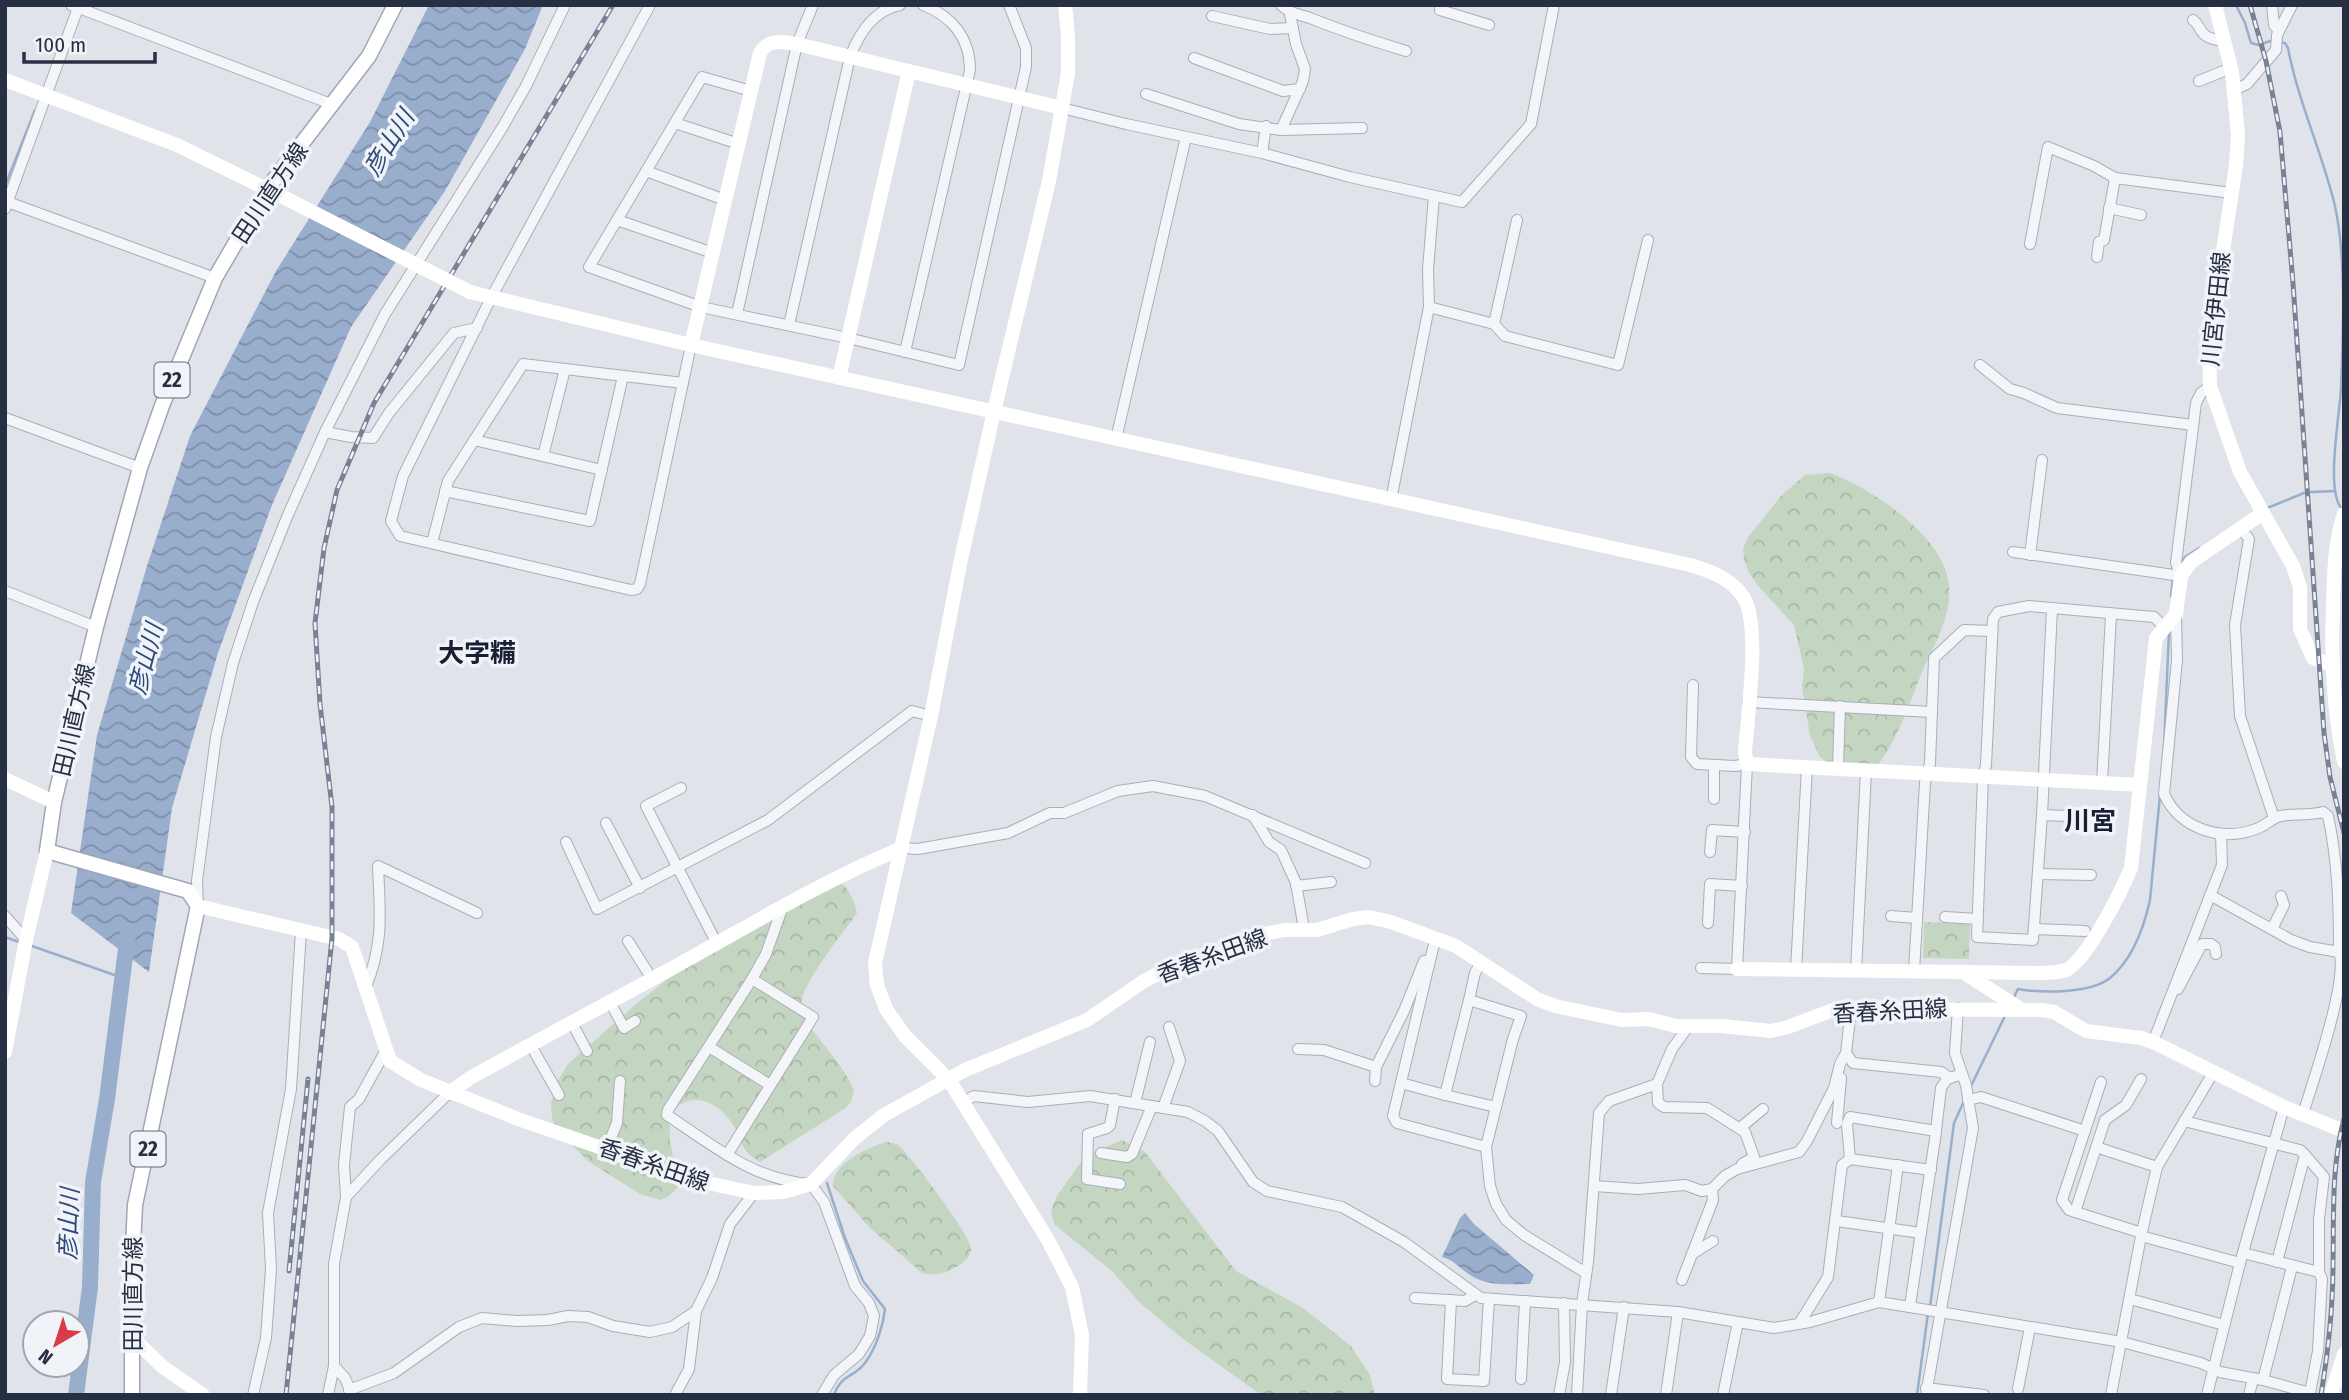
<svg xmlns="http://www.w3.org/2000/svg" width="2349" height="1400" viewBox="0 0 2349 1400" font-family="'Fira Sans Condensed','Noto Sans JP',sans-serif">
<defs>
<pattern id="forest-crowns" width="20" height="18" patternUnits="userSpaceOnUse" patternTransform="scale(1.75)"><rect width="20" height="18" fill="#c4d5c1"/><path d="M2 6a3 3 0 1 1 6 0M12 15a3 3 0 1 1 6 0" fill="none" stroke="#a8b7a7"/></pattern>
<pattern id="water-waves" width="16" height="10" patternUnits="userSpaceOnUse" patternTransform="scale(1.75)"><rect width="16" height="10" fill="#99aecd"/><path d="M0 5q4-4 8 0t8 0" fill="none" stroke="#7d8ea8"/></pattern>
</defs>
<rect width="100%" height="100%" fill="#e0e4ea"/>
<g fill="url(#forest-crowns)">
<path d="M1830,473C1871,488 1946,537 1949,586C1952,617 1932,649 1920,677C1907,710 1896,745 1872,772L1835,769L1820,757L1810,736L1802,686L1804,669L1794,625L1759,587L1748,571L1744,558L1743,548L1749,536L1781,496L1805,475Z"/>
<path d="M833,877C847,884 853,897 857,913C844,932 802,983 801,1004C801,1011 804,1018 808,1024C824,1046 843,1065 854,1090L851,1102L844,1109L760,1162C756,1159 750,1156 747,1152C741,1145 739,1136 735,1128C720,1101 691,1088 669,1114L670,1142L679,1186L669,1196L660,1200L640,1194L588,1161L558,1131L552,1119L551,1104L556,1084L568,1064L635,1005L738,923L815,881Z"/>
<polygon points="1924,922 1970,924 1969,959 1923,958"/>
<polygon points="1122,1140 1145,1152 1236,1271 1303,1308 1351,1346 1370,1375 1375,1395 1261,1395 1183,1339 1139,1302 1113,1272 1054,1224 1051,1211 1057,1196 1081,1162 1093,1153"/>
<path d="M887,1142C890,1142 896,1144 898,1145C909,1153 972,1238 971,1248C971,1258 962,1264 954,1268C945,1274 933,1276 922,1273L869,1227L833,1186C832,1163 869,1147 887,1142Z"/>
</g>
<g fill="url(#water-waves)">
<polygon points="429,5 543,5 525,49 445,191 351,327 272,505 218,653 172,808 149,972 71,913 97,735 146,569 190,436 276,271 370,122"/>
<path d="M1465,1213L1474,1224L1534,1275L1530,1284C1510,1284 1488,1287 1470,1275C1460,1269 1454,1260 1442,1257L1460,1218Z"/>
</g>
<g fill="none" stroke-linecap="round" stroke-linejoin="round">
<g stroke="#99aecd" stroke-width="2.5">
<path d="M2236,5L2245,23L2251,43L2259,45L2270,41L2285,43L2288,48C2298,101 2321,150 2334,202C2347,255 2343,333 2341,388C2340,414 2325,491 2342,509"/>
<polyline points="5,186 35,110"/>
<polyline points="2311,492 2335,491"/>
<polyline points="2265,509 2304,493"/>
<polyline points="2181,564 2185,557 2199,548"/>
<polyline points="2171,596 2173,579"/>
<polyline points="2164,747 2169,631"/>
<polyline points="5,937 22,943"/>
<polyline points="32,946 123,978"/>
<path d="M2014,997L2018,989C2042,993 2090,994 2110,978C2132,960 2144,927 2150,900L2160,795"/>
<polyline points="1970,1088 2005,1016"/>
<path d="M827,1183L845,1238L863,1281L885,1309C883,1327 876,1348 865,1363C854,1378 842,1373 834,1395"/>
<polyline points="1930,1307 1954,1123 1964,1101"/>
<polyline points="1917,1395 1928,1313"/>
</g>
<polyline stroke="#99aecd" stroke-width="16" points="76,1395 90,1287 93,1182 107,1099 128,933"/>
<g stroke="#a8aeb8" stroke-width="12">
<g id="street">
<polyline points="71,5 331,104"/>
<polyline points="650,5 491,298 403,476 391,521 400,536 631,590 637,589 640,584 691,345"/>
<path d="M1281,5C1291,14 1298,14 1310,18C1342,31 1373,41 1406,51"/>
<polyline points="1441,5 1440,10 1489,25"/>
<polyline points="2272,5 2274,25 2279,31"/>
<polyline points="1212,16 1270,29 1293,28"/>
<path d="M2193,20C2199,24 2198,28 2203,33C2207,39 2218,40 2224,41"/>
<polyline points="1194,58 1283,91 1300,89"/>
<polyline points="2199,81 2231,68"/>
<polyline points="2234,90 2247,84 2276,50 2277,35 2292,5"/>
<polyline points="751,91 702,77 589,267 701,307 848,338 959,365 1026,67 1026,48 1009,5"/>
<polyline points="1146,94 1239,124 1281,130 1362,128"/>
<polyline points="1062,108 1126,124 1262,153 1350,177 1462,202 1531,124 1554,5"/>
<polyline points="675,123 739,144"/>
<polyline points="1281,130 1303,81 1305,69 1296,44 1290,14"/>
<polyline points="1262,153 1266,126"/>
<polyline points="646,171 725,200"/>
<polyline points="5,201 215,278"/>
<polyline points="2109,208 2141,215"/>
<polyline points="5,209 79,5"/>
<polyline points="617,220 713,253"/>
<polyline points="2030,244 2048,147 2094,166 2115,178 2231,193"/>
<polyline points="2097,257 2099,242 2104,240 2115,178"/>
<polyline points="1429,307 1494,324 1517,220"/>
<polyline points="737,314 797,44 813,5"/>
<polyline points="1494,324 1505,336 1618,365 1648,240"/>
<path d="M789,325L850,57C859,34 873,10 900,5"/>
<path d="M905,352L970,70C970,38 952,16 923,5"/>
<polyline points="1980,365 2010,389 2024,393 2057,408 2193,425"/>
<polyline points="5,418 140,468"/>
<polyline points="325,432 351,437 373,438 389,413 454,333 477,328"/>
<polyline points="1116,439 1186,137"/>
<polyline points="474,440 602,470"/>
<polyline points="543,456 565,369"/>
<polyline points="445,491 590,521 623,376"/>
<polyline points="1391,500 1429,307 1428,269 1434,196"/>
<polyline points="2241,529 2249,539 2235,625 2240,716 2274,818"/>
<polyline points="432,543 448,481 523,364 683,383"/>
<polyline points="2013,552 2181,576 2176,563 2196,403 2201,393 2210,386"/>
<polyline points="2030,555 2042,460"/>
<polyline points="5,591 96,627"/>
<polyline points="2052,609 2042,815 2033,940 1977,937 1983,777 1986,765 1993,619 1998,612 2029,606 2154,617 2164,627"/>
<path d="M2176,614L2177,660L2164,794C2180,829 2221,842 2256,829C2265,826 2271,819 2280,816C2294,813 2309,816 2323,812L2328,816C2338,862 2339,905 2339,952"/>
<polyline points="1693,685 1691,757 1697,764 1735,766 1747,764 1737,969 1701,968"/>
<polyline points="1748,702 1932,712"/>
<polyline points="1838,768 1840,706"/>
<polyline points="2102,783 2111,615"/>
<polyline points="681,788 646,806 716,942"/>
<polyline points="1714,799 1714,765"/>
<polyline points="1253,815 1269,842 1281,850 1296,883 1304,929"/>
<polyline points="2042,815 2094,817"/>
<polyline points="606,823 640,888"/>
<polyline points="566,842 597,909 768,820 912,711 931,716"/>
<polyline points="902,848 918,849 1008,833 1050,813 1064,813 1118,791 1153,786 1205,796 1365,863"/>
<polyline points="1710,852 1712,830 1745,832"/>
<polyline points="2038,874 2091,875"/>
<polyline points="1296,886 1331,882"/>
<path d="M2210,895L2291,940L2310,947L2339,952C2349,979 2313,1081 2303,1114"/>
<polyline points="198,905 197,881 216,737 233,663 253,602 287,517 325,432 385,314 502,128 526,86 565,5"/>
<path d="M783,906L766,954L752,979L668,1110L667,1115C712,1145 755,1181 811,1184L824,1202L855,1286L869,1303L874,1316L870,1336L859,1354L834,1375L822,1395"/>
<polyline points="5,916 26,940"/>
<polyline points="1891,916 1917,918"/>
<polyline points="1945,917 1978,919"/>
<polyline points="1708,923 1710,884 1742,886"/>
<polyline points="2035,929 2085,931"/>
<polyline points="2272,929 2284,905 2281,896"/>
<polyline points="1437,938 1433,948 1393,1116 1397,1123 1486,1147"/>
<polyline points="628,941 652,979"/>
<polyline points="1481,962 1475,973 1469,1000 1521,1016 1513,1039 1486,1147 1490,1186 1496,1204 1506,1220 1524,1235 1586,1273"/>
<polyline points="1796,970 1807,767"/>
<polyline points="1856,971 1866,771"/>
<polyline points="1914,971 1925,783 1930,763 1934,658 1964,630 1992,631"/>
<path d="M366,987C384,941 380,914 378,866L477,913"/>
<polyline points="2178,989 2202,944 2211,944 2215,947 2216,954"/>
<polyline points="1469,1000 1445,1095 1496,1107"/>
<polyline points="610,1002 624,1028 635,1021"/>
<polyline points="572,1023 587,1051"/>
<polyline points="2153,1042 2222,865 2221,834"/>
<polyline points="530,1044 559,1095"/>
<polyline points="709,1047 770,1085"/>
<polyline points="1298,1049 1324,1050 1376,1067"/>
<polyline points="1846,1053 1853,1063 1941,1072 1950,1078"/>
<polyline points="1375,1081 1376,1067 1404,1011 1424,961 1429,961"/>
<polyline points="2101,1082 2062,1200 2069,1210 2142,1233"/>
<polyline points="1401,1083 1445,1095"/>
<polyline points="1657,1084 1658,1103 1664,1107 1707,1108 1745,1132 1754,1157 1742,1164"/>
<polyline points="1115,1099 1110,1125 1107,1128 1088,1134 1087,1179 1120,1184"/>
<polyline points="1968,1100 1981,1097 2085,1131"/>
<polyline points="963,1102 974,1096 1028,1102 1090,1096 1188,1112 1205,1121 1218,1131 1253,1182 1267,1191 1342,1207 1404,1242 1481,1298 1678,1312 1774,1328 1810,1322 1879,1302 2122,1342 2201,1363 2220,1372 2263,1380 2292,1267"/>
<polyline points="1135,1103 1150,1042"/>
<polyline points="1163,1108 1180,1061 1169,1027"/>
<polyline points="2184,1121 2300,1150 2305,1155 2277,1262"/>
<polyline points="1837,1123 1841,1078"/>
<polyline points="1740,1128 1763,1109"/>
<polyline points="2096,1147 2157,1167"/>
<polyline points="606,1150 617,1123 620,1081"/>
<polyline points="1101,1153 1127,1157 1132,1154 1152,1106"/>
<polyline points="727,1155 813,1017 752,979"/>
<polyline points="2305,1155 2324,1177 2319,1219 2319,1272"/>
<polyline points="1850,1159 1847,1124 1850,1117 1936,1131"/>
<polyline points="1594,1186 1638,1189 1685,1185 1702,1191 1712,1189 1725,1176 1737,1169 1799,1152 1807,1141 1834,1088 1840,1064 1846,1053 1851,1009"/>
<polyline points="346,1197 380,1160 449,1093"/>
<polyline points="2075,1212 2105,1120 2126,1105 2141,1079"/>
<polyline points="1837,1221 1921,1233"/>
<polyline points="2141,1236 2240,1263"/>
<polyline points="2243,1253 2319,1272 2322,1279 2318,1351 2310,1393 2263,1380"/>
<polyline points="1692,1254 1713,1241"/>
<polyline points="1682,1280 1713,1200 1712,1189"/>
<polyline points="1415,1298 1465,1301 1475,1295"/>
<polyline points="2130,1299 2224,1325"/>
<polyline points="1451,1300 1447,1379 1484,1381 1489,1299"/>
<polyline points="1879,1302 1898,1165"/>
<polyline points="1910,1306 1935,1139 1941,1088 1947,1079 1962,1074"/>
<polyline points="1799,1324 1828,1277 1842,1165 1850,1159 1931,1170"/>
<polyline points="334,1366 345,1378 352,1395"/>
<polyline points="1521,1379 1525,1301"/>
<polyline points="1926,1388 1984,1395"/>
<polyline points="2018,1389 2030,1327"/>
<polyline points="349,1390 394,1373 459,1327 482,1318 517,1321 548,1320 568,1316 588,1317 613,1326 650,1332 672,1327 696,1311"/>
<polyline points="253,1395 266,1338 271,1269 268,1213 291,1089 301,931"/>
<polyline points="328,1395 334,1366 334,1264 346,1197 344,1165 350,1107 359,1099 386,1050"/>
<polyline points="675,1395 689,1369 696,1311 712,1278 730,1224 754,1193"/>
<polyline points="1559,1395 1565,1362 1564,1303"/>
<polyline points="1577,1395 1582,1304 1588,1262 1599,1113 1609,1101 1657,1084 1672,1049 1688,1027"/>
<polyline points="1611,1395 1624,1307"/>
<polyline points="1666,1395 1678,1312"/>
<polyline points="1723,1395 1738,1322"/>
<polyline points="1926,1395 1973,1128 1966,1085 1955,1053 1958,1008"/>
<polyline points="2111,1395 2141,1236 2157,1167 2213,1073"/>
<polyline points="2207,1395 2240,1263 2284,1107"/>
<polyline points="2249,1395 2253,1379"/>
</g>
</g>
<g stroke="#9fa6b7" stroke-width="17">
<polyline id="primary" points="132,1395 132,1267 135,1205 198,906 188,891 47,851 54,802 96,627 140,468 163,403 215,278 267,189 369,56 395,5"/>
</g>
<use href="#street" stroke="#f4f5f8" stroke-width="10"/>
<g stroke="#fff" stroke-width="14">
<polyline points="1065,5 1068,35 1068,73 1049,181 994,411 960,564 931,716 875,963 877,985 886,1009 905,1036 949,1080 1048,1240 1072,1287 1082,1335 1080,1395"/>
<polyline points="2215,5 2232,72 2238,135 2236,165 2209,344 2210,386 2240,472 2293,566 2300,587 2300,629 2313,658 2331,665"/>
<polyline points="5,80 177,145 287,199"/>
<path d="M470,292L691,345L1690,565C1711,571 1732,579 1744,598C1761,627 1747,718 1745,753L1747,764L2140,785"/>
<path d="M691,345L760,53C769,38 782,42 797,44L1062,108"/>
<polyline points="839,378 909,71"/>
<path d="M2344,514C2334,544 2334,574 2333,605C2331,661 2333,707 2344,762"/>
<polyline points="5,779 54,802"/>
<polyline points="198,906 339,939 352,947 390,1061 421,1080 518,1119 596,1146 666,1174 754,1193 783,1192 811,1184 855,1138 884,1115 965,1070 1087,1020 1144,981 1166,970 1189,968 1202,964 1255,936 1284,930 1317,930 1353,919 1369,917 1391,922 1456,946 1537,999 1555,1006 1622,1020 1649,1019 1676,1026 1722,1026 1771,1031 1788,1027 1833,1010 1851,1009 2041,1010 2054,1012 2086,1031 2141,1038 2153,1042 2284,1107 2344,1131"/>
<path d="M1737,969L2035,973C2045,972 2060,974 2068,969C2089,956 2121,892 2131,868L2156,638L2176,614L2181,576L2191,562L2263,513"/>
<polyline points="1963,972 2019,1008"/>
<polyline points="5,1052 26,940 47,851"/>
<path d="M449,1093L470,1078C538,1040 607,1004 676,966C750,925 823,881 902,848"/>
<polyline points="133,1338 163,1367 203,1395"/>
<polyline points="2331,1395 2344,1354"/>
</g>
<use href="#primary" stroke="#fff" stroke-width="14"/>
<g stroke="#798195" stroke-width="5">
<g id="rail">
<polyline points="2250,5 2266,61 2280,132 2293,283 2324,733 2330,777 2344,833"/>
<polyline points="289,1271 308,1079"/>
<polyline points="286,1395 332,938 332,807 320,704 315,623 324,548 337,490 374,403 613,5"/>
<path d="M2321,1395C2328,1352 2333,1309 2333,1265C2334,1217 2331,1167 2344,1119"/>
</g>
</g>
<use href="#rail" stroke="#f0f3f8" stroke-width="2.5" stroke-dasharray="8" stroke-linecap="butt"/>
<polyline stroke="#fff" stroke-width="14" points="287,199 470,292"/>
</g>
<g text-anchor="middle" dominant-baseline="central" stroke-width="7" stroke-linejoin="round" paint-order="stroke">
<g fill="#f0f3f8" stroke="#636a79" stroke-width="2">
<rect x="154.5" y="362.5" width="35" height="35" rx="5"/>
<rect x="130.5" y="1131.5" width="35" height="35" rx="5"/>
</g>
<g font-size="21" font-weight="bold" fill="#272f43">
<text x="172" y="380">22</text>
<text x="148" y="1149">22</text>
</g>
<g font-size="23" fill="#272f43" stroke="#f0f3f8">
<text transform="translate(270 193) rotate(-56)">田川直方線</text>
<text transform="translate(2216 309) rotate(-84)">川宮伊田線</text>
<text transform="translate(74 720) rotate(-77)">田川直方線</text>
<text transform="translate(1212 956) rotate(-20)">香春糸田線</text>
<text transform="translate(1890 1011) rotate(-3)">香春糸田線</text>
<text transform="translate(654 1165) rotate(19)">香春糸田線</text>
<text transform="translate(133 1294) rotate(-90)">田川直方線</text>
</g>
<g font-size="24" font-style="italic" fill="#2e4a7b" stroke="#f0f3f8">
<text transform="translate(389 143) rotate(-58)">彦山川</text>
<text transform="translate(146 659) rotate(-75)">彦山川</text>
<text transform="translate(69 1224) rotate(-88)">彦山川</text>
</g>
<g font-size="26" font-weight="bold" fill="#1a2034" stroke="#f0f3f8">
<text x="477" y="653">大字糒</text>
<text x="2090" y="821">川宮</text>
</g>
</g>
<rect width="2349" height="1400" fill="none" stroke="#272f43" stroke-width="14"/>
<g transform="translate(56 1344) rotate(219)"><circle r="33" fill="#f0f3f8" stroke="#a0a5b0" stroke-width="2"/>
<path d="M0-5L12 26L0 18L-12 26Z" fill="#d93c46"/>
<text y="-10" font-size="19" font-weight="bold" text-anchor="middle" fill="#272f43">N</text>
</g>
<path d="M24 52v10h131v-10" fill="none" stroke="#272f43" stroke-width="3.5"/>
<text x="35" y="52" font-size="21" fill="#272f43" stroke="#f0f3f8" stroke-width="5" paint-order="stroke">100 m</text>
</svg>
